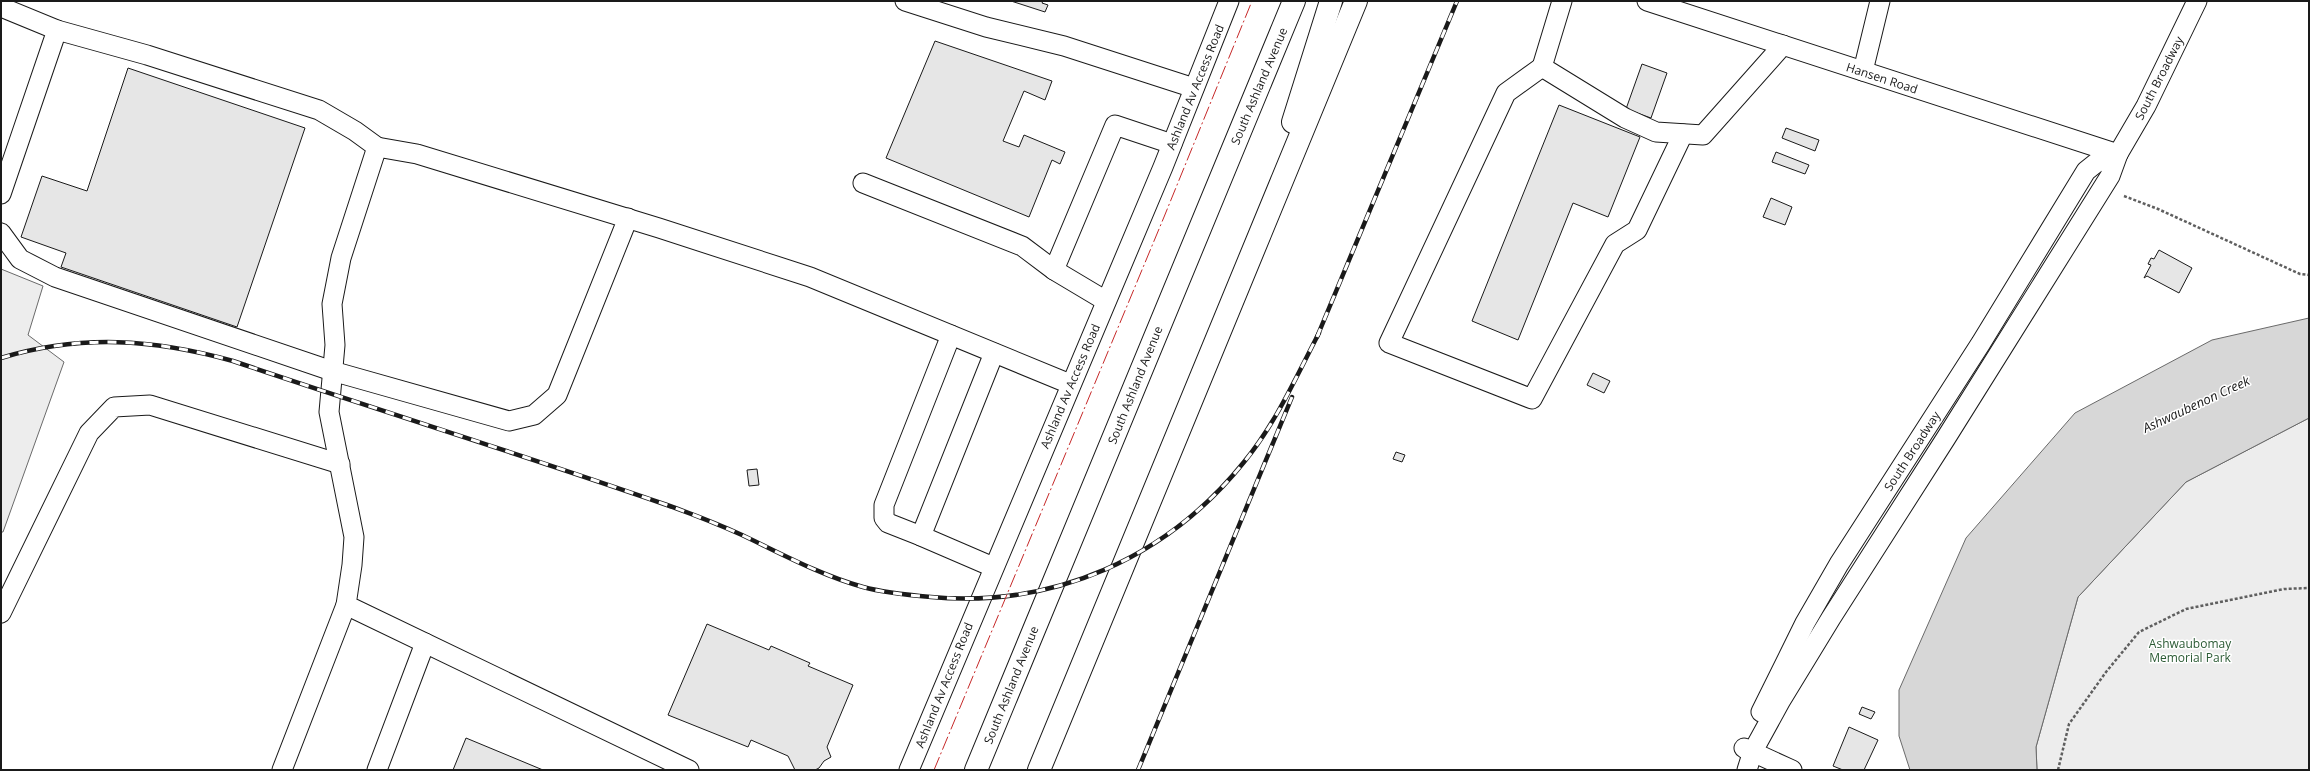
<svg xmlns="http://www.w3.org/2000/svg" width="2310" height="771" viewBox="0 0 2310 771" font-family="'Open Sans',sans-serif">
<rect width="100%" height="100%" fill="#fff"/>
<g fill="#ededed" stroke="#6a6a6a">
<polygon points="1,269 43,286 28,335 64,362 3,532 1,532"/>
<polygon points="2309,418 2309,770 2037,770 2036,747 2078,597 2186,482"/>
</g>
<polygon fill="#d7d7d7" stroke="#6a6a6a" points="2309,318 2309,418 2186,482 2078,597 2036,747 2037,770 1910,770 1899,736 1899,690 1966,538 2075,413 2212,340"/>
<g fill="#e6e6e6" stroke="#1a1a1a">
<polygon points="1011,1 1043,1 1042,3 1048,5 1045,12"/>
<polygon points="935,41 1052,81 1045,100 1024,91 1003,141 1019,147 1024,135 1065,152 1060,164 1052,160 1029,217 886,158"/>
<polygon points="1642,64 1667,73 1651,118 1626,109"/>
<polygon points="128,68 305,128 237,327 61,267 66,253 21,237 42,176 87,191"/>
<polygon points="1559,105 1640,137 1608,217 1573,203 1518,340 1472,321"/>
<polygon points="1786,128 1819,140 1815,151 1782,138"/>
<polygon points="1776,152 1809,165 1805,174 1772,162"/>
<polygon points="1771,198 1792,207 1785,225 1763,217"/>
<polygon points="2159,250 2192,268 2179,293 2147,276 2144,278 2151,265 2148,264 2151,258 2154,259"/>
<polygon points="1593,373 1610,381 1604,393 1587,385"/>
<polygon points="1396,452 1405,455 1402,462 1393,459"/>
<polygon points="757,469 759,485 749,486 747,470"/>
<polygon points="707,624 769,650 771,646 810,663 808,666 853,685 827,747 831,757 824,761 819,768 815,770 795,770 788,756 751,740 748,747 668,715"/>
<polygon points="1862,707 1875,712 1871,719 1859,714"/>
<polygon points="1849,727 1878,740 1864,770 1843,770 1833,766"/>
<polygon points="466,738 543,770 453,770"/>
</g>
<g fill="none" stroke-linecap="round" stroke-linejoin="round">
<g stroke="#1a1a1a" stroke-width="21">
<g id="minor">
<polyline points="905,1 986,27 1064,46 1194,88"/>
<polyline points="1562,1 1542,67 1625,118 1656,132 1703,135 1783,45"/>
<polyline points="1647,1 2118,154"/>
<polyline points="1,7 57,30 1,194"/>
<polyline points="57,30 147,55 319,110 355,131 377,147"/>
<polyline points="1542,67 1506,93 1389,343 1532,399 1615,244 1637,230 1683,134"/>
<polyline points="1863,71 1880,1"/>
<polyline points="863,183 1022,246 1054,270 1106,301"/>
<polyline points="1,233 20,259 55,277 332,371 509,421 534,415 557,395 628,218"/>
<polyline points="1054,270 1115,125 1172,144"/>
<polyline points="921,536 888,523 884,518 884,505 951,335"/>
<polyline points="993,567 921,536 994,353"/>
<polyline points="1,613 89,433 114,407 150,405 340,464"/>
<polyline points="1761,712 1805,623 1839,564 1981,343 2086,171 2096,163 2118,154"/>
<polyline points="1744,748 1792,770"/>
<polyline points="282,770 346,605"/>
<polyline points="377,770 425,643"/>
<polyline points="689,770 346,605 352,565 354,537 329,412 335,345 332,304 341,258 377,147 417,154 659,228 810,277 1070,384"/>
<polyline points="909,770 1163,167 1229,1"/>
<polyline points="1747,770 1753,751 1781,700 1831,618 1946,438 2110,176 2118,154 2146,106 2197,1"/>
</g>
</g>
<g stroke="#1a1a1a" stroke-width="24">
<g id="major">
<polyline points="1293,122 1331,1"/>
<polyline points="976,770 1294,1"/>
<polyline points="1039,770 1356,1"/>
</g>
</g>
<g stroke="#5f5f5f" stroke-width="2.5" stroke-dasharray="3 2" stroke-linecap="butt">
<polyline points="2124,196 2158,209 2300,274 2309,275"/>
<polyline points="2058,770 2069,724 2106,672 2139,632 2186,609 2284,589 2309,588"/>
</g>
<use href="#minor" stroke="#fff" stroke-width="19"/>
<use href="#major" stroke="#fff" stroke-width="22"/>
<g stroke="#1a1a1a" stroke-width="4.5">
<g id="rail">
<polyline points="1317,337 1457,1"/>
<path d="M1,358C81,334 154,339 233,361C378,410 523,455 667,505C692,514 718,524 742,535C782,554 820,575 863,587C885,593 908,595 931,597C1054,608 1167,558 1244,462C1276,423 1296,377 1319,333"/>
<polyline points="1138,770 1292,397"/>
</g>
</g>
<use href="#rail" stroke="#fff" stroke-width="3" stroke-dasharray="9" stroke-linecap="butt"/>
<polyline stroke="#c62828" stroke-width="1" stroke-dasharray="14 3 2 3" stroke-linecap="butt" points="934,770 1164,217 1252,1"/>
</g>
<g text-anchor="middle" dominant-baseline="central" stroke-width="3" stroke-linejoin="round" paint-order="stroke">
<g font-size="12" fill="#1a1a1a" stroke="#fff">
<text transform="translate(1882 78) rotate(18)">Hansen Road</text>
<text transform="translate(2159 78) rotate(-63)">South Broadway</text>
<text transform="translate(1259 86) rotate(-67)">South Ashland Avenue</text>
<text transform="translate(1195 87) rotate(-68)">Ashland Av Access Road</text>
<text transform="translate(1135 385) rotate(-68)">South Ashland Avenue</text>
<text transform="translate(1070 386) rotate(-67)">Ashland Av Access Road</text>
<text transform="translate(1912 451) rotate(-57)">South Broadway</text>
<text transform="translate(944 685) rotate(-68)">Ashland Av Access Road</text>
<text transform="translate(1011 685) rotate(-68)">South Ashland Avenue</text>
</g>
<g font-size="12" fill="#2b5a34" stroke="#fff">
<text x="2190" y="643">Ashwaubomay<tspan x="2190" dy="14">Memorial Park</tspan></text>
</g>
<g font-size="13" font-style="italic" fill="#1a1a1a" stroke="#fff">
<text transform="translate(2196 404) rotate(-25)">Ashwaubenon Creek</text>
</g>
</g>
<rect width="2310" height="771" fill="none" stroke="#1a1a1a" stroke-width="4"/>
</svg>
